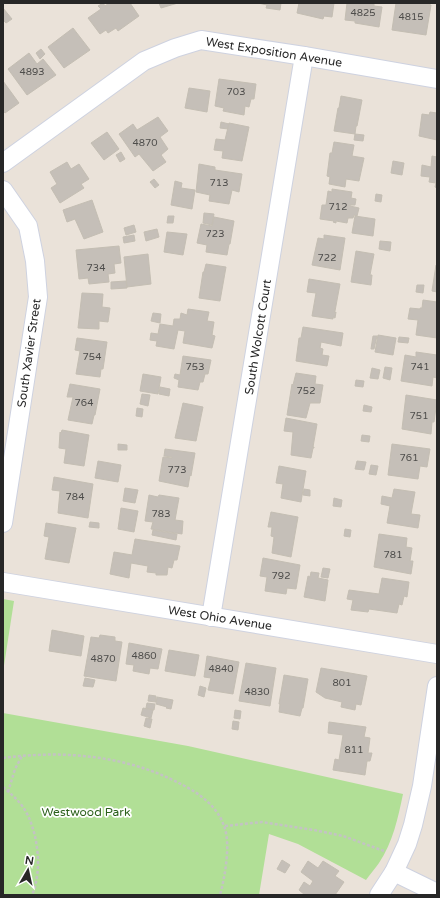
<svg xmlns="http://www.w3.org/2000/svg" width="440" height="898" viewBox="0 0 440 898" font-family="'Varela Round',sans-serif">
<rect width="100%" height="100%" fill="#eae2d9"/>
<g fill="#b1df96">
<polygon points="3,599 14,601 3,672"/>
<path d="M3,713L188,746L403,794C398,818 393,842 379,863C375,869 370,874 366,880L298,844L269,834L259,895H3Z"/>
</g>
<g fill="#c5bfb8" stroke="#c4beb3">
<polygon points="103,3 105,6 109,3 130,3 139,16 118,31 116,28 108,33 106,30 100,34 88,18 101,9 98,6"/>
<polygon points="159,3 178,3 161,8"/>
<polygon points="258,3 281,3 280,10 266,8 267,5"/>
<polygon points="299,3 334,3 332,17 324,16 323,19 297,13"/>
<polygon points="347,3 369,3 374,4 374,6 382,7 379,27 355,23 355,21 345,20"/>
<polygon points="396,3 428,3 428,4 431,5 426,35 392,30"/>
<polygon points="3,8 12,19 6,23 3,20"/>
<polygon points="73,28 90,50 64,68 48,47"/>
<polygon points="41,49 45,54 40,59 36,53"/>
<polygon points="29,53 37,64 43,59 56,75 27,95 8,69"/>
<polygon points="219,79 256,84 254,99 251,99 249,107 245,106 244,115 223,111 224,108 215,106"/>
<polygon points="3,81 19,103 5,113 3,111"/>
<polygon points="189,88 210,91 207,112 185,108"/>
<polygon points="341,96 362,100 357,126 356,126 355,134 334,131 338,108 339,108"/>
<polygon points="430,112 437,113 437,140 419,136 422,114 429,115"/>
<polygon points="158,117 168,131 160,137 168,149 161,155 166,162 153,171 139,154 135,157 119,134 133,124 137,130"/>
<polygon points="221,122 229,124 228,129 220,128"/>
<polygon points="229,123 249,127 242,161 222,158 223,151 214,150 216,139 225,140"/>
<polygon points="107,132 119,149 104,160 91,143"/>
<polygon points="355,134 364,135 363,141 354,140"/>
<polygon points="334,142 354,145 352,156 364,158 359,181 346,179 345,187 329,184 330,177 327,176 330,153 332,153"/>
<polygon points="121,152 125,159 120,162 116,155"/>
<polygon points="432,156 437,157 437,188 435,187 436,183 429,182 430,177 421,176 422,165 431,167"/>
<polygon points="393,161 404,163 402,175 391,173"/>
<polygon points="67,162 71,169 79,164 89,179 81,184 84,188 60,203 51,188 57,184 50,172"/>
<polygon points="199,164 215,167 215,170 242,174 239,192 232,190 229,204 209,201 210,195 196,192"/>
<polygon points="154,179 159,185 155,188 150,182"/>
<polygon points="175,181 182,183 181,188 195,190 192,209 171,205"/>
<polygon points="332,189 352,192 351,198 356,199 355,205 350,205 350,206 359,208 357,216 354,215 353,218 348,218 347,223 336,221 336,223 333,222 334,221 320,219 322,205 326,205 328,191 332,192"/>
<polygon points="376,194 382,195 381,202 375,201"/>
<polygon points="92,200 103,232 84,239 75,219 67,222 63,210"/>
<polygon points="204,213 214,214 212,225 203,223"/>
<polygon points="168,216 174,216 173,223 167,223"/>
<polygon points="355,216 375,219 373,236 352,233"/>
<polygon points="214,217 234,221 230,244 229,244 227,255 206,252 207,245 197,243 201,224 212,226"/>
<polygon points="134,225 136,232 126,235 124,228"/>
<polygon points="157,229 159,237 146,241 144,232"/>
<polygon points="167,232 187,234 183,255 164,252"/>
<polygon points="134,235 135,241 124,243 123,237"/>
<polygon points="324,235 345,238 340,270 312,265 318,238 324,239"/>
<polygon points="380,241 391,242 390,251 379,249"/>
<polygon points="119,246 121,263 114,264 115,273 108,274 109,282 89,284 88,278 79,279 76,250"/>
<polygon points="356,251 374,254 370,275 372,275 371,285 351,282"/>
<polygon points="148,254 151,284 127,287 124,257"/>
<polygon points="206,264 226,267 220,301 199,298 203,272 204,272"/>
<polygon points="436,265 437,265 437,292 432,291"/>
<polygon points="309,279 340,284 335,311 334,312 336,312 335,318 333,317 333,319 312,316 316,293 307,292"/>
<polygon points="126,281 127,288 111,289 111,282"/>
<polygon points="417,285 424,285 423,293 416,292"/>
<polygon points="82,293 103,294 102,307 110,308 108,322 99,321 99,329 78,328"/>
<polygon points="423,300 437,302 437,338 416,335 418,320 408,319 410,308 420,309 420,308 422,308"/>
<polygon points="188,309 209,312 207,321 214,322 212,335 215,336 212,348 183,343 185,331 178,330 174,349 156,346 157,341 150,340 151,333 158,334 160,324 173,326 174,319 180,319 181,313 187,315"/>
<polygon points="153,313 161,314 160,323 151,321"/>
<polygon points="303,327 343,333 341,346 321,342 320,348 323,349 322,355 329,356 327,366 296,361 299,338 301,338"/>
<polygon points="378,335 396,338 393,355 375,352"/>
<polygon points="373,336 377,336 374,349 371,349"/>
<polygon points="399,337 409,338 408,343 398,342"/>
<polygon points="77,338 107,342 103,369 101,369 100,377 76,374 80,351 75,350"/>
<polygon points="416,352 437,355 437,378 433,377 432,386 401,381 405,355 416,357"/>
<polygon points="183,356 211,360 208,374 205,374 203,382 200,382 198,390 178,387 179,380 174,378 175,374 180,375"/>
<polygon points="385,367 392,368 390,380 383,378"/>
<polygon points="372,368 380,370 378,379 370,378"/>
<polygon points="296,373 316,376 315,384 323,385 320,403 310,403 306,418 287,415 292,384 293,385"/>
<polygon points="143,374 161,377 158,394 140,391"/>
<polygon points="356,380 364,381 363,387 355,386"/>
<polygon points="70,384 100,389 95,415 94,415 92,424 68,420 73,397 67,397"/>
<polygon points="160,387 170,389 169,396 159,394"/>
<polygon points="142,394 150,395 148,406 140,404"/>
<polygon points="406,395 437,400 434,422 432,422 431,434 402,429"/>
<polygon points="183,403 203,407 196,441 175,438"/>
<polygon points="364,405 372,407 371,412 363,411"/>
<polygon points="137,408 143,409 142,417 136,416"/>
<polygon points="286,418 317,424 313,447 314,447 314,448 313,448 311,458 291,455 293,432 284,431"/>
<polygon points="62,430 89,435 84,466 64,463 66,449 59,448 60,432 61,433"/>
<polygon points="362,435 370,436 369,442 361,441"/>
<polygon points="118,444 127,445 127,450 118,450"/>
<polygon points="392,444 430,449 427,467 420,466 418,479 388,475"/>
<polygon points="165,449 195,453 191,476 190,475 188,487 159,481 163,457 172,458 172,457 164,456"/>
<polygon points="98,461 121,465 118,482 95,478"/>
<polygon points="357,461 366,462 364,470 355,469"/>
<polygon points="371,465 378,466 376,475 369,474"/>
<polygon points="279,466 306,471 301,502 281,498 283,484 276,483"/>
<polygon points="54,477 93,484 88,518 58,513 60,491 52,490"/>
<polygon points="125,488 138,490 135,503 123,501"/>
<polygon points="304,489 310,490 310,496 303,495"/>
<polygon points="394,489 415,492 411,514 420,515 418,528 387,523 390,506 381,504 382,496 392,498"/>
<polygon points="149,495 158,497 159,495 179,498 175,520 183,521 182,534 151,529 153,522 145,521"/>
<polygon points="334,498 342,500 341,507 333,506"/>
<polygon points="121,508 138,511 134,532 118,529"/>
<polygon points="271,512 298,517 291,557 272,553 274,537 271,536 272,527 268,527"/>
<polygon points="90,522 99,523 99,528 89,527"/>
<polygon points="46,523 76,528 69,563 45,559 49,537 44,536"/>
<polygon points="345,529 351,530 350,537 344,536"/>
<polygon points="153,530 177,534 176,540 152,535"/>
<polygon points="379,534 407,538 406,547 412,548 410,561 413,561 411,574 374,567"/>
<polygon points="135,539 180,546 177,560 174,560 172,568 168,567 167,575 156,575 156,573 147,572 148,566 131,563 129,578 110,574 114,552 132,555"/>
<polygon points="263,558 300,565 296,589 287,588 286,594 265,591 267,577 260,576"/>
<polygon points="323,568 330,569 328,578 321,577"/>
<polygon points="311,572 319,573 318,578 328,580 325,601 304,597 308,576 310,577"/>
<polygon points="382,578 409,582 407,597 404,596 402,605 399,604 397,613 369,609 368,612 351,610 353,600 347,599 349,590 379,594"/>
<polygon points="52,630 84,636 81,656 49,651"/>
<polygon points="100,635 115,637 115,641 122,642 116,681 84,676 91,637 99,638"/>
<polygon points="129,643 162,649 158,669 150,668 149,674 133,671 134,665 126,664"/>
<polygon points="169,650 199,655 195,676 165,671"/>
<polygon points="207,656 239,662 233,694 208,690 211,678 204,677"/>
<polygon points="246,663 276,668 270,706 239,701"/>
<polygon points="321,668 367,676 361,705 356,704 355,710 341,707 342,702 325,698 316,692"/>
<polygon points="284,675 308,679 303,708 302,708 300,716 279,712 280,704 279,704"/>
<polygon points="85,678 95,680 93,687 83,686"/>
<polygon points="200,686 206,688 204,697 198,695"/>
<polygon points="149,695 156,696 156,702 148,701"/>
<polygon points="157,697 173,700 171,709 166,708 167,707 156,704"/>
<polygon points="147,703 155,704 154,710 146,708"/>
<polygon points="143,708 153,710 151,718 141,715"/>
<polygon points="235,710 241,711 240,719 234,718"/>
<polygon points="146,718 152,719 150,728 144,726"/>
<polygon points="233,721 239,722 238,730 232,729"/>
<polygon points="329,722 366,727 364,737 370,738 368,753 372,753 370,761 367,761 365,775 333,770 335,759 339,760 343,735 328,733"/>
<polygon points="282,860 290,865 285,873 277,869"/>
<polygon points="308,861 318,868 323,861 339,871 335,876 344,882 335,895 305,895 299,890 304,882 310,886 313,881 301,872"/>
</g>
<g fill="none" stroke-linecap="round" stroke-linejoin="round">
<g stroke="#ced2e0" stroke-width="20">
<g id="minor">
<polyline points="3,163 144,61 175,48 201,40 304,56 437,79"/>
<polyline points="3,190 28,226 35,261 38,297 3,523"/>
<polyline points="3,582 437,654"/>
<polyline points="211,617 304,56"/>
<polyline points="394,872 437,893"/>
<polyline points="379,895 394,872 407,844 413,825 422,786 437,686"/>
</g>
</g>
<g stroke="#c3c3c3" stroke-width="2.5" stroke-dasharray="3 2" stroke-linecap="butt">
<path d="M3,758C62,750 125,755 179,783C197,792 217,805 224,826C231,843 225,877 220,895"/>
<path d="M3,787C10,793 17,799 23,807C38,829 43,870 32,895"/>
<polyline points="8,792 15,769 22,756"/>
<polyline points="225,826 262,822 314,830 343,836 384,851"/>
</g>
<use href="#minor" stroke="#fff" stroke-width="18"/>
</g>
<g text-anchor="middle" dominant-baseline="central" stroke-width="3.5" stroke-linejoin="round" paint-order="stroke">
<g font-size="10" fill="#4e4d4b">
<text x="363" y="13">4825</text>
<text x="411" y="17">4815</text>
<text x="32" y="72">4893</text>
<text x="236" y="92">703</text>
<text x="145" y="143">4870</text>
<text x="219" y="183">713</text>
<text x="338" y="207">712</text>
<text x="215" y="234">723</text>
<text x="327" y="258">722</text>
<text x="96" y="268">734</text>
<text x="92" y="357">754</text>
<text x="195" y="367">753</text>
<text x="420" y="367">741</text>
<text x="306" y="391">752</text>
<text x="84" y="403">764</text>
<text x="419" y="416">751</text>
<text x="409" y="458">761</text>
<text x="177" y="470">773</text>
<text x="75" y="497">784</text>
<text x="161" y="514">783</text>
<text x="393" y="555">781</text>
<text x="281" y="576">792</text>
<text x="144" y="656">4860</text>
<text x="103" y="659">4870</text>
<text x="221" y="669">4840</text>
<text x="342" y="683">801</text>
<text x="257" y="692">4830</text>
<text x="354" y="750">811</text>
</g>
<g font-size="12" fill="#272727" stroke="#fff">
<text transform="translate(274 52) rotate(9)">West Exposition Avenue</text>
<text transform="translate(258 337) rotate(-81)">South Wolcott Court</text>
<text transform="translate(29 353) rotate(-82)">South Xavier Street</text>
<text transform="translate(220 618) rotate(9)">West Ohio Avenue</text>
</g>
<g font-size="12" fill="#2b601b" stroke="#fff">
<text x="86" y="812">Westwood Park</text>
</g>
</g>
<rect width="440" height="898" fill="none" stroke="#272727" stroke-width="8"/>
<g transform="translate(28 870) rotate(9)" stroke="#ffffff" stroke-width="3" paint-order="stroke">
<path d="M0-3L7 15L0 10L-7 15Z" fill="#272727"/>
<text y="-6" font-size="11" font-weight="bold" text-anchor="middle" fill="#272727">N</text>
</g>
</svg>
